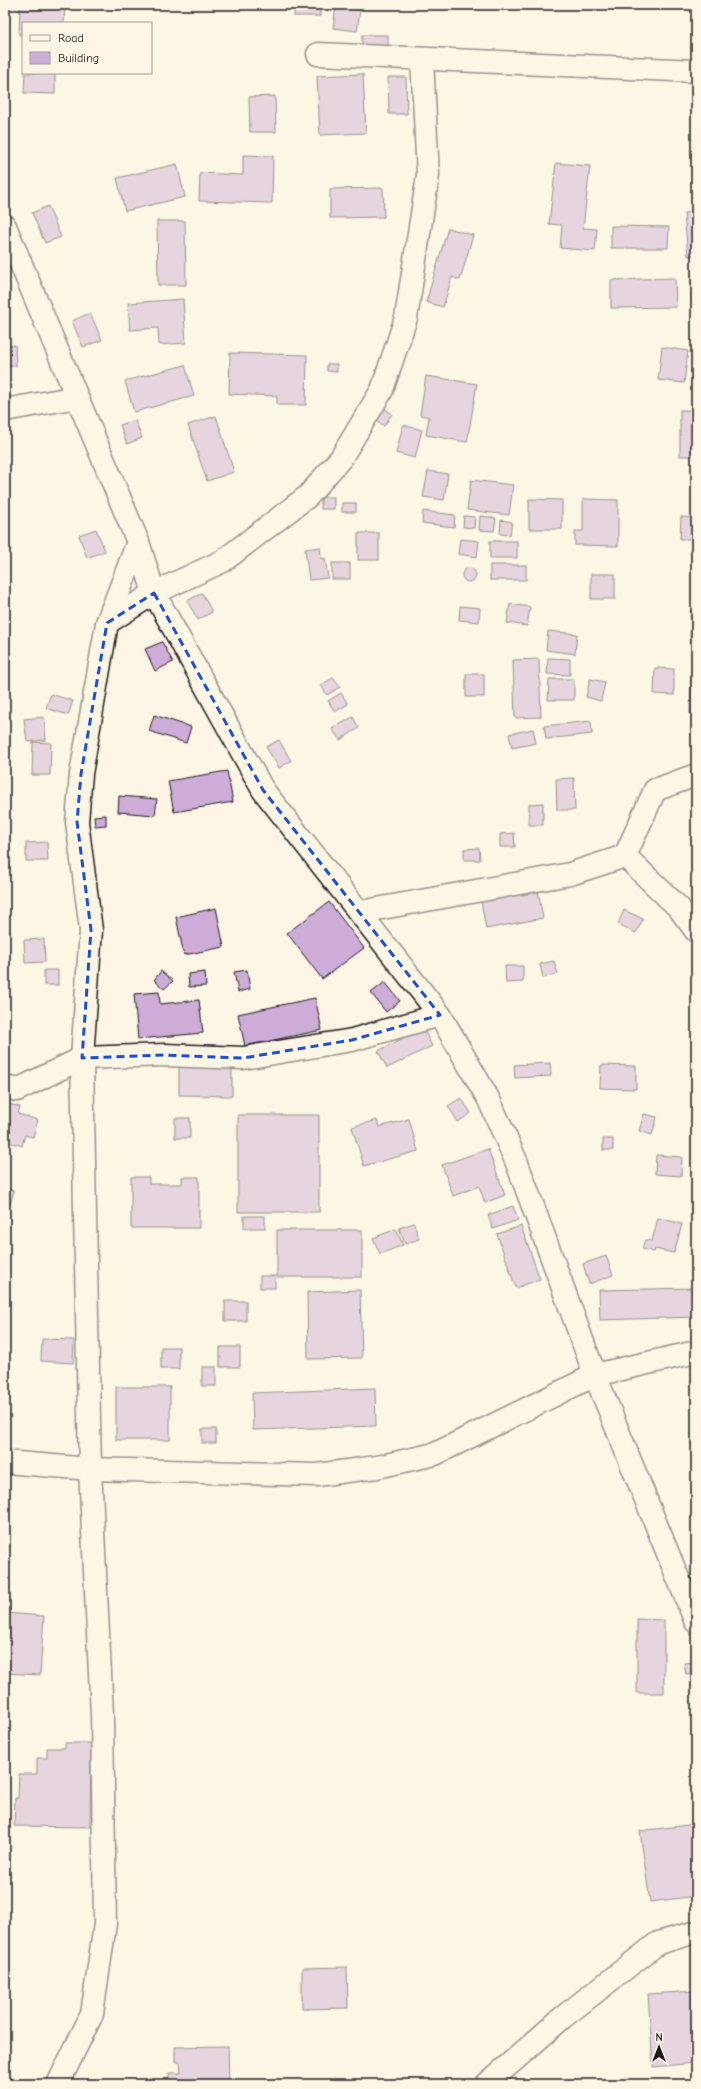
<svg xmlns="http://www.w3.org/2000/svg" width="701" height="2089" viewBox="0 0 701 2089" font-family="'Comic Neue',sans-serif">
<rect width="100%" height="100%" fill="#fcf5e5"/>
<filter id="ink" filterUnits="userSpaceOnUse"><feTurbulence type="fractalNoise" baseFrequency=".025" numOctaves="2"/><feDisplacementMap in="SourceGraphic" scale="8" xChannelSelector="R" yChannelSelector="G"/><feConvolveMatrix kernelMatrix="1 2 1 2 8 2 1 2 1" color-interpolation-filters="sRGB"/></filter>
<g filter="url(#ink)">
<g fill="#cdadd8" stroke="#1c1c1c">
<polygon points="20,5 65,5 64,23 23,23 23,35 19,35"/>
<rect x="294" y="5" width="26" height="11"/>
<polygon points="336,6 360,10 357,31 333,28"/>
<rect x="5" y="32" width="4" height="14"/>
<rect x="362" y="35" width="26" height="14"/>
<polygon points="25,73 55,73 55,94 24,93"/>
<polygon points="363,74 366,133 320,135 317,76"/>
<polygon points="388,77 406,77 407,114 389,114"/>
<polygon points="275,96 276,132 250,132 249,97"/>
<polygon points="243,155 273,156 272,203 199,201 200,173 243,175"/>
<polygon points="556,163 590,166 583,228 597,229 595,251 560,248 562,225 549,224"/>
<polygon points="177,164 185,197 125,211 117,178"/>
<polygon points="383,188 384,217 330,218 330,189"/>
<polygon points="48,206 61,237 45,243 32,213"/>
<polygon points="696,212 696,255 688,256 684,213"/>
<polygon points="157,221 185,221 186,285 158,285"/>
<polygon points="611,226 669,227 668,248 611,248"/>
<polygon points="448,228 473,235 460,280 452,277 443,307 426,302"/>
<polygon points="675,278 676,307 611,308 611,280"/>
<polygon points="696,293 696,325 691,294"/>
<polygon points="183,299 186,343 159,345 158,328 130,330 128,303"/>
<polygon points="90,313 102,340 83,347 72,321"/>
<polygon points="15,345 16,366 5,367 5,346"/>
<polygon points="662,347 688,351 684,383 658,380"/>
<polygon points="230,353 307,355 306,405 277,405 277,396 229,394"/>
<polygon points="327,364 337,364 337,372 327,371"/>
<polygon points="185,365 194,396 134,412 125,381"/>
<polygon points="426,376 477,384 467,442 426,435 429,417 420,415"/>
<polygon points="380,405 392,414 384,426 371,417"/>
<rect x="680" y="410" width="16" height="46"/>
<polygon points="216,416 234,472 207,481 188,425"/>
<polygon points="135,420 142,438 127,444 120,425"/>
<polygon points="403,425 422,430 415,458 396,453"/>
<polygon points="428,471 448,474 444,500 423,497"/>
<polygon points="471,480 513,485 509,515 467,510"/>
<rect x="321" y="497" width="13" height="12"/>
<polygon points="529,499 562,500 562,529 529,529"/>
<polygon points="583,499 618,500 618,546 575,545 575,531 583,531"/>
<rect x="342" y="503" width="14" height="9"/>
<polygon points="423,511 455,515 454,527 422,523"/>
<polygon points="464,516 475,517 474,528 463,527"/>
<polygon points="480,516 496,518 494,531 479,530"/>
<polygon points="681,517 696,518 696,539 680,539"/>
<polygon points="501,520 512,522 510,535 500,534"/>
<polygon points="96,529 105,551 87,558 79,535"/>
<rect x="358" y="533" width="21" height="27"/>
<polygon points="460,539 479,541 477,557 458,554"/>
<rect x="490" y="541" width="27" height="17"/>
<polygon points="320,547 321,559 325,558 328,578 309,580 305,549"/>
<rect x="332" y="563" width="18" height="16"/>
<rect x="490" y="565" width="36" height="15"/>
<circle cx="469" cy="575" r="7"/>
<rect x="591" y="574" width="24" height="25"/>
<polygon points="202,593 212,612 198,620 187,601"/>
<polygon points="510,604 530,607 527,626 507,623"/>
<polygon points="460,606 480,608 479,622 459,620"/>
<polygon points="691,610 696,610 696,644 690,644"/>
<polygon points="548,631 577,634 575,654 546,650"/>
<polygon points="162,642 173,662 155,671 145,649"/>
<polygon points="692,653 696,653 696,714 690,714"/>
<polygon points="548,658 570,659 570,675 547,674"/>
<polygon points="539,659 541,717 515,718 513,660"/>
<polygon points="655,668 674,669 674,695 654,694"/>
<rect x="466" y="674" width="18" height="23"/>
<polygon points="333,678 340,687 327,695 321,685"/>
<polygon points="549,679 574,679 574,700 548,700"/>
<polygon points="590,679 605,682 601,701 586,697"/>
<polygon points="341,693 348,704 335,712 328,701"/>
<polygon points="51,694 73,701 68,715 46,708"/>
<polygon points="154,715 191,727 186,743 149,731"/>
<polygon points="44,717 46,740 27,742 24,719"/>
<polygon points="353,717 359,728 340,740 332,729"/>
<polygon points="591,721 592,734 546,739 544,726"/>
<polygon points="533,729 536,743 512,748 509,734"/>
<polygon points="279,740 291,761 279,768 266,747"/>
<polygon points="33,742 51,743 50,775 32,775"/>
<polygon points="227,771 233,802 174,812 168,781"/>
<polygon points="574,778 575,810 557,810 556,779"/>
<polygon points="119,796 157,799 155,815 118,812"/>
<polygon points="543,803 543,825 529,825 529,804"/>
<polygon points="106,815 106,825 95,826 94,816"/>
<polygon points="514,833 515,847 500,847 500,834"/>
<polygon points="47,842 48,861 26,861 26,843"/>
<polygon points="479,848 480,860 464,860 464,849"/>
<polygon points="538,891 543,918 486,929 481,901"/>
<polygon points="329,902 364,948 322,979 287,933"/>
<polygon points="216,908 224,947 184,955 176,917"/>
<polygon points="624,910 643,919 636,933 618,924"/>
<polygon points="44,939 45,962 25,963 24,940"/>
<polygon points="554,961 558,974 543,978 540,964"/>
<polygon points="505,966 523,966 523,982 506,983"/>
<rect x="44" y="970" width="14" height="15"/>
<polygon points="247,970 250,989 238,992 234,972"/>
<polygon points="161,971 173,981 164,989 154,980"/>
<polygon points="205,972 206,986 189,987 188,974"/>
<polygon points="385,982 400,1001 386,1012 371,993"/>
<polygon points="159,992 160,1004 199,1000 203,1033 138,1039 134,994"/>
<polygon points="315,998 322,1030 245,1046 238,1014"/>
<polygon points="423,1028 432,1046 387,1068 378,1051"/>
<polygon points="550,1063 551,1076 515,1078 514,1065"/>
<polygon points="601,1065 636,1066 636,1089 600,1088"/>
<polygon points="179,1067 232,1068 232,1096 179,1095"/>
<polygon points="461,1098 471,1113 458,1122 448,1106"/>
<polygon points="5,1103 20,1107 18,1114 38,1120 33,1137 25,1135 22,1146 9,1142 5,1157"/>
<polygon points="644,1114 657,1117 652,1135 639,1131"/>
<rect x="238" y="1115" width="81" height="97"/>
<rect x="175" y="1118" width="15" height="20"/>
<polygon points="409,1119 418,1151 364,1166 352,1127 377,1120 379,1127"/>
<rect x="603" y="1139" width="10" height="11"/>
<polygon points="488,1149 505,1195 485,1203 479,1186 453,1196 442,1165"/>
<polygon points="656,1155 682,1157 681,1176 655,1174"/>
<polygon points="131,1177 149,1177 149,1184 182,1184 182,1177 199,1177 199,1228 131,1228"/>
<polygon points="5,1188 14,1191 9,1208 5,1206"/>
<polygon points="513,1206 518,1220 493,1229 488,1215"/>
<rect x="244" y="1216" width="21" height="12"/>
<polygon points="658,1218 682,1224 674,1253 655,1249 654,1252 642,1249 645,1240 652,1241"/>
<polygon points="414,1223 419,1239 405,1244 399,1228"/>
<polygon points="521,1226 540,1279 516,1288 497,1234"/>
<polygon points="396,1229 403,1245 380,1254 373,1238"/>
<rect x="277" y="1230" width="85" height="47"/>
<polygon points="606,1256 613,1275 589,1284 583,1264"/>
<rect x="260" y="1276" width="15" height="12"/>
<polygon points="696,1288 696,1317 600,1320 599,1290"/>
<polygon points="360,1290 362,1358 308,1359 307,1292"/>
<rect x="225" y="1301" width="21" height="20"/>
<polygon points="42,1339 74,1340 73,1363 41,1361"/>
<rect x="161" y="1347" width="18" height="22"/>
<rect x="220" y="1347" width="20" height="20"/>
<rect x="202" y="1367" width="14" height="19"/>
<rect x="116" y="1387" width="54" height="53"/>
<polygon points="375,1388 376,1426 253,1430 252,1393"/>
<rect x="202" y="1429" width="14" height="14"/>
<polygon points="5,1613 44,1616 40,1675 5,1673"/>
<polygon points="637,1619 664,1620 664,1693 637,1693"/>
<polygon points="695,1662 696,1672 686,1674 684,1663"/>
<polygon points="65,1743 91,1743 90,1827 14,1826 15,1798 18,1798 19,1774 37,1774 37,1758 47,1758 47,1748 65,1748"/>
<polygon points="696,1824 696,1896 650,1902 640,1831"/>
<polygon points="347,1967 348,2008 302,2009 302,1968"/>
<polygon points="696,1991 696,2063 653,2067 648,1994"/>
<polygon points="228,2046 229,2084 169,2084 169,2073 181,2073 180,2062 175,2062 175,2047"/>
</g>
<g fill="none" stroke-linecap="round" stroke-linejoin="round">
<g stroke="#1c1c1c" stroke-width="25">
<g id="minor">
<polyline points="318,54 696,71"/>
<polyline points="5,226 138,542 154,593 263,790 440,1015 489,1100 517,1163 595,1375 696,1622"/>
<polyline points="5,410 77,397"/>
<polyline points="107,623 154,593 223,561 308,496 341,458 382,390 406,318 428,175 422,59"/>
<polyline points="625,856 679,908 696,931"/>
<polyline points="360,912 570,874 625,856 655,790 696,775"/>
<polyline points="5,1087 17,1090 82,1058 165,1055 243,1058 352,1040 440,1015"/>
<polyline points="5,1462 90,1469 317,1475 377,1467 435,1454 595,1375 696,1352"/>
<polyline points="58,2084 92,2014 105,1924 102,1715 90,1469 82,1058 91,930 77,822 81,774 107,623 138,542"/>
<polyline points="487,2084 562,2018 658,1943 696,1932"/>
</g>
</g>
<use href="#minor" stroke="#fcf5e5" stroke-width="22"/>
</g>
</g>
<path d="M0 0H701V2089H0ZM154,593L263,790L440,1015L352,1040L243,1058L165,1055L82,1058L91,930L77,822L81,774L107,623Z" fill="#fcf5e5" fill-opacity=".55" fill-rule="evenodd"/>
<path fill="none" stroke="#1d4ed8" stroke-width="3" stroke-dasharray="8 5" stroke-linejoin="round" d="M154,593L263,790L440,1015L352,1040L243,1058L165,1055L82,1058L91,930L77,822L81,774L107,623Z"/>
<rect width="701" height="2089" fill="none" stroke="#fcf5e5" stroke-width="20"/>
<rect x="10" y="10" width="681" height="2069" fill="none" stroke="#1c1c1c" stroke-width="1.5" filter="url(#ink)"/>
<rect x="22" y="22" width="130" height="52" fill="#fcf5e5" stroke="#a29e95"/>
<rect x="30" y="35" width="20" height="6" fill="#fcf5e5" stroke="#a29e95"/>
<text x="58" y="42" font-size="12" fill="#1c1c1c">Road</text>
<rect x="30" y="52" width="20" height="12" fill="#cdadd8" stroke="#a29e95"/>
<text x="58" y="62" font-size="12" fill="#1c1c1c">Building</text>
<g transform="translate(659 2047)" stroke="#fcf5e5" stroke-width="3" paint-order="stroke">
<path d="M0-3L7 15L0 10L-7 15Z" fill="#1c1c1c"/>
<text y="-6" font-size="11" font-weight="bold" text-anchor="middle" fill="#1c1c1c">N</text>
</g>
</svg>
